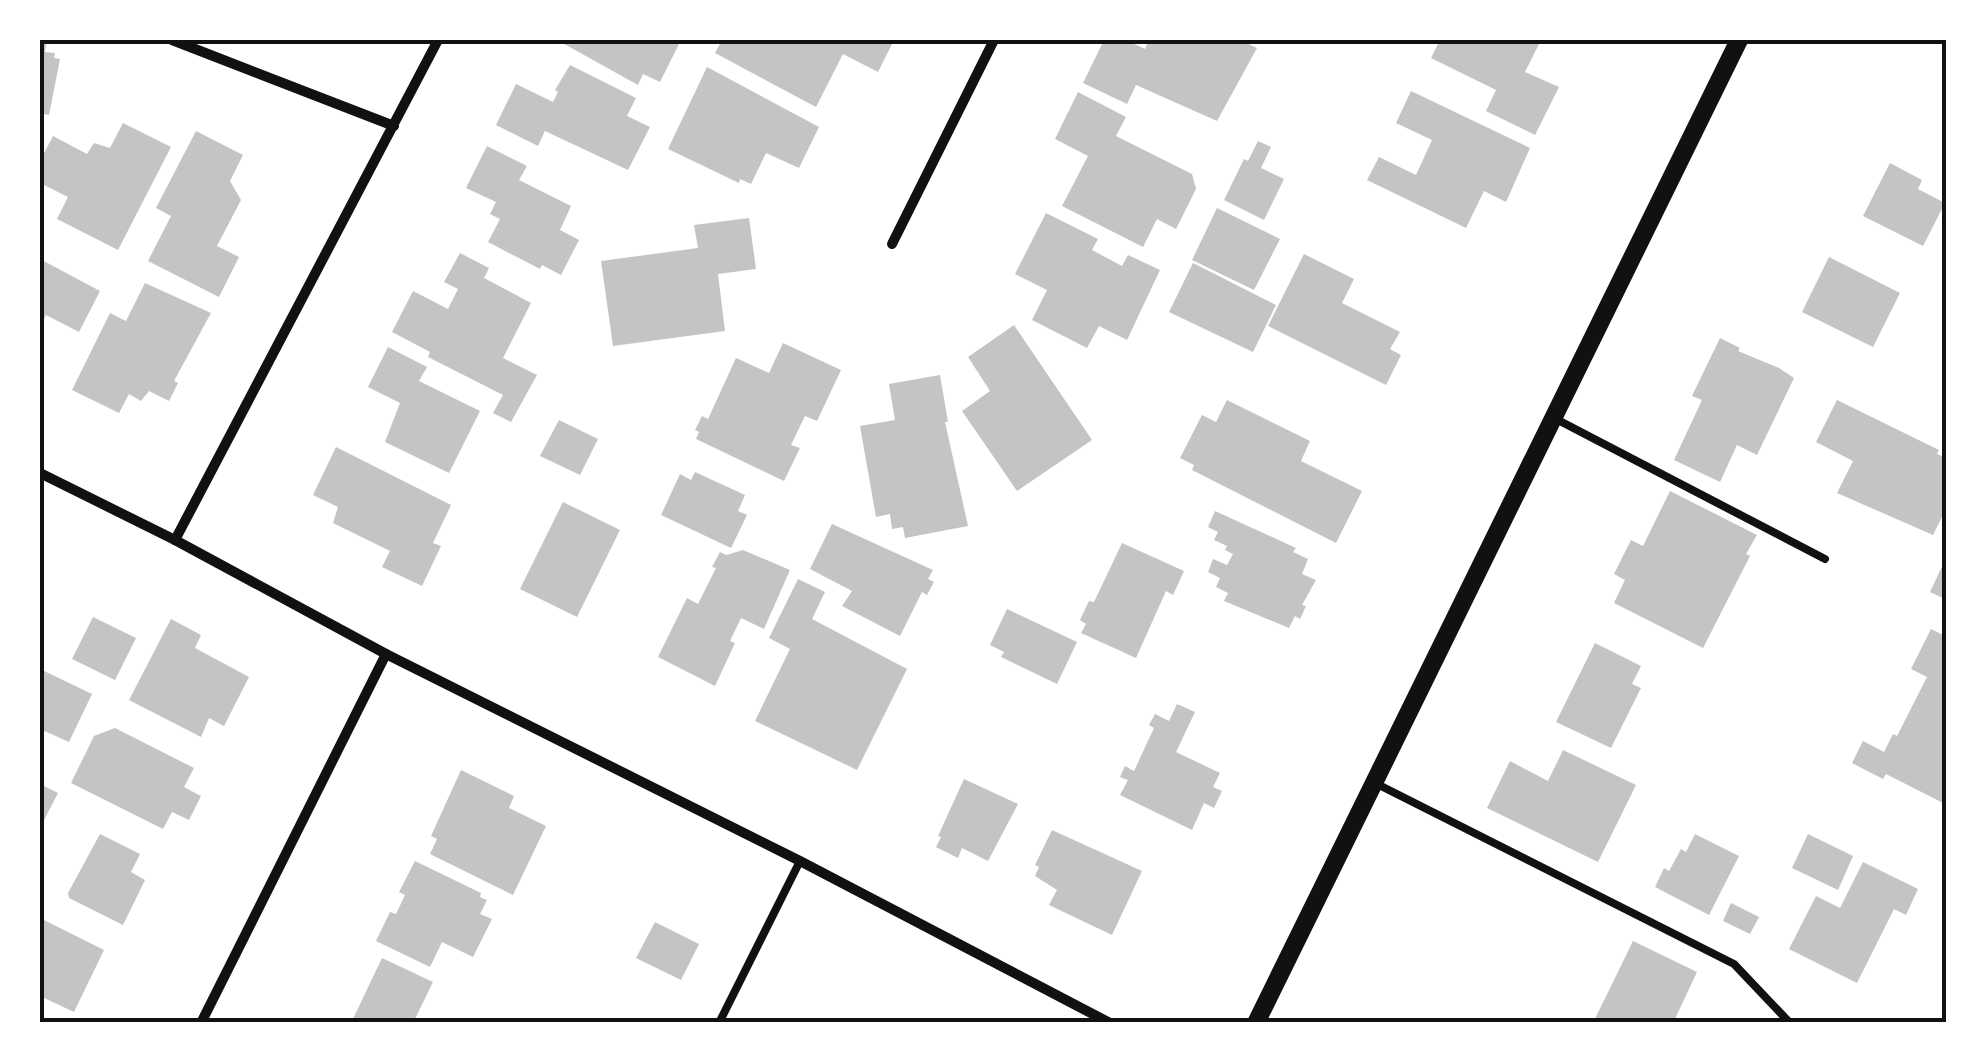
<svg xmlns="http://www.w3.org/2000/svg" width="1987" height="1063" viewBox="0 0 1987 1063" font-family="'Nunito Sans',sans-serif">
<rect width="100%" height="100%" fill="#fff"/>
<g fill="#c4c4c4">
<polygon points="40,40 47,40 45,52 55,53 54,58 60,59 49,115 40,113"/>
<polygon points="557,40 681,40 660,82 643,74 638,85"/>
<polygon points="722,40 894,40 878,72 843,54 816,107 715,53"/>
<polygon points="1104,40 1126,40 1145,49 1149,40 1240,40 1257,48 1217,121 1136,85 1127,104 1083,83"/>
<polygon points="1440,40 1541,40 1525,72 1559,87 1535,135 1486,111 1496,90 1431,58"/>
<polygon points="570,65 636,98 627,116 650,127 628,170 545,131 538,146 496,125 516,84 553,102 558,92 555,90"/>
<polygon points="707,67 819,127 799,168 766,153 751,184 740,179 739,183 668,149"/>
<polygon points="1411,91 1530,148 1506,202 1484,191 1466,228 1367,180 1379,157 1416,175 1432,140 1396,123"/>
<polygon points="1078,92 1126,117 1116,136 1192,174 1196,189 1176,229 1157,219 1143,247 1062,206 1088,156 1055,139"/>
<polygon points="123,123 171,147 118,250 57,219 68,197 40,183 40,161 53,136 87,154 94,143 110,148"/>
<polygon points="196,131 243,155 230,181 241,200 217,246 239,257 219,297 148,261 171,216 156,208"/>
<polygon points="1258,141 1271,147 1261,168 1284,179 1264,220 1224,200 1244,159 1248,161"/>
<polygon points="487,146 527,166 519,180 571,206 560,230 579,240 561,275 542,265 540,269 488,242 500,219 490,214 496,202 466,188"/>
<polygon points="1890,163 1922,180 1918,189 1945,203 1923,246 1863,216"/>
<polygon points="1217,208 1280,239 1254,290 1192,260"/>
<polygon points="1046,213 1098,239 1092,250 1122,266 1128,255 1160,270 1127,340 1099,326 1087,348 1032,320 1047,290 1015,274"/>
<polygon points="749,218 756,269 718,274 725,331 613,346 601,261 698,248 694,225"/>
<polygon points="460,253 489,268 484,278 531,303 503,358 537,375 511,422 493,413 503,395 428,357 430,352 392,332 413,291 448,309 458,289 444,282"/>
<polygon points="1304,254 1354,279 1342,303 1400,332 1390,349 1401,355 1386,385 1268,326"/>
<polygon points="1829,257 1900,293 1873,347 1802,312"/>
<polygon points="40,259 100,291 79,332 46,315 40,327"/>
<polygon points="1193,263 1276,305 1253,352 1169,312"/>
<polygon points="145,283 211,313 174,381 178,383 169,401 149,391 141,401 129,394 119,413 72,390 110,313 126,321"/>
<polygon points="1014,325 1092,440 1017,491 962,411 990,391 968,357"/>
<polygon points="1720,338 1740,348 1738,351 1779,368 1794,378 1757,455 1737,445 1720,482 1674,460 1702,400 1692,396"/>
<polygon points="783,343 841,370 817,421 805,416 791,445 800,448 784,481 696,439 699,432 695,430 702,416 708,419 736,358 769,373"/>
<polygon points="388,347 427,367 419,381 480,411 449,473 385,442 400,403 368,387"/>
<polygon points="940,375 948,422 945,422 968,526 905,538 903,527 892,529 890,514 876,517 860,426 895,420 889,384"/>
<polygon points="1227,400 1310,441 1301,461 1362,491 1336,543 1192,470 1194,465 1180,458 1202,415 1216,422"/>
<polygon points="1837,400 1939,450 1937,454 1947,458 1947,507 1933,535 1837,493 1853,461 1816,442"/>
<polygon points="559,420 598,439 580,475 540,456"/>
<polygon points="336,447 451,505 433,543 441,546 422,586 382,567 390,551 333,523 338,507 313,495"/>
<polygon points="695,472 745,495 738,511 747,515 731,548 661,515 680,474 691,480"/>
<polygon points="1670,491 1757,535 1746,554 1750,556 1703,648 1614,603 1625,580 1614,574 1631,540 1643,546"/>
<polygon points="563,502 620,530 577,617 520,589"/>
<polygon points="1215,511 1296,548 1293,552 1308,559 1302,574 1316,580 1302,605 1306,606 1300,619 1295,616 1289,628 1224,601 1228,593 1216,587 1220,578 1208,572 1213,559 1227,565 1233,554 1225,550 1227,546 1214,540 1218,532 1208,527"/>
<polygon points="832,524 933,570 928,579 934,582 927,595 922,592 900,636 842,606 852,591 810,569"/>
<polygon points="1122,543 1184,571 1173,595 1166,591 1136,658 1081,633 1086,624 1080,620 1089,601 1094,602"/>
<polygon points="743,550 790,570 764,629 741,618 730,641 735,643 715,686 658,657 687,598 698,604 716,568 712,567 720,552 726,555"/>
<polygon points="1947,556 1947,600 1930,592"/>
<polygon points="798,579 825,592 812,619 907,669 857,770 755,721 790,649 769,638"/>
<polygon points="1007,609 1077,642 1057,684 1001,657 1004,652 990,645"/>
<polygon points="93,617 136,638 115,680 72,659"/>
<polygon points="171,619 201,635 195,648 249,677 224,726 209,718 201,737 129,700"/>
<polygon points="1931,629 1947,637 1947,805 1886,774 1883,779 1852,763 1863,741 1884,752 1893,734 1897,736 1927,677 1911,669"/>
<polygon points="1595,643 1641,666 1632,684 1641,688 1611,748 1556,722"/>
<polygon points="40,669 92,694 69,742 40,729"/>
<polygon points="1177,704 1195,712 1176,752 1220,773 1213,787 1222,791 1214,808 1204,803 1192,830 1120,795 1128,780 1120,777 1125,766 1134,771 1154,728 1149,725 1155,714 1169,721"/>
<polygon points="115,728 194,768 184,787 201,796 189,820 172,812 163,829 71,783 94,736"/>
<polygon points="1563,750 1636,785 1598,862 1487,808 1510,761 1548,781"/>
<polygon points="461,770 514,796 509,808 546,826 513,895 430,854 437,839 431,836"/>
<polygon points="964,779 1018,804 988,861 962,848 958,858 936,847 941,837 938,836"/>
<polygon points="40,784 58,793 40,828"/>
<polygon points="1052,830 1142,871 1112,935 1049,905 1057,890 1035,876 1039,867 1035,865"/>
<polygon points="100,834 140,854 131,872 145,880 123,925 69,898 68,893"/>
<polygon points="1695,834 1739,856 1709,915 1655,887 1664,868 1669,871 1681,849 1686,852"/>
<polygon points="1808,834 1853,856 1838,890 1792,868"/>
<polygon points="415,861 481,893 480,897 487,900 480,914 492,919 473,957 442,942 430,967 376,941 390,912 396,914 405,895 399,892"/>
<polygon points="1863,862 1918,889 1906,915 1894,909 1857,983 1789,949 1816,896 1840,908"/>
<polygon points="1731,903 1759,917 1750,934 1723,921"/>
<polygon points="42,919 104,950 74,1012 40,996"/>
<polygon points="655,922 699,944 681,980 636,958"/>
<polygon points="1633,941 1697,972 1673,1023 1593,1023"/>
<polygon points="382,958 433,982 413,1023 351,1023"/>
</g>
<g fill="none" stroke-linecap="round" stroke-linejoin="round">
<g stroke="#111" stroke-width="8">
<polyline points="1554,418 1825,559"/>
<polyline points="1375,783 1734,964 1790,1023"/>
<polyline points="719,1023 800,861"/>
</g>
<g stroke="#111" stroke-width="10">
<polyline points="172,40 394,126"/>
<polyline points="892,244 994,40"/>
<polyline points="40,473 175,540 386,654 800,861 1110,1023"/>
<polyline points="175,540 438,40"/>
<polyline points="201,1023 386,654"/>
</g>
<polyline stroke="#111" stroke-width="18" points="1256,1023 1739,40"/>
</g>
<rect width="1987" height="1063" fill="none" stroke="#ffffff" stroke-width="85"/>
<rect x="42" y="42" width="1902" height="978" fill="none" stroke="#111" stroke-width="4"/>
</svg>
